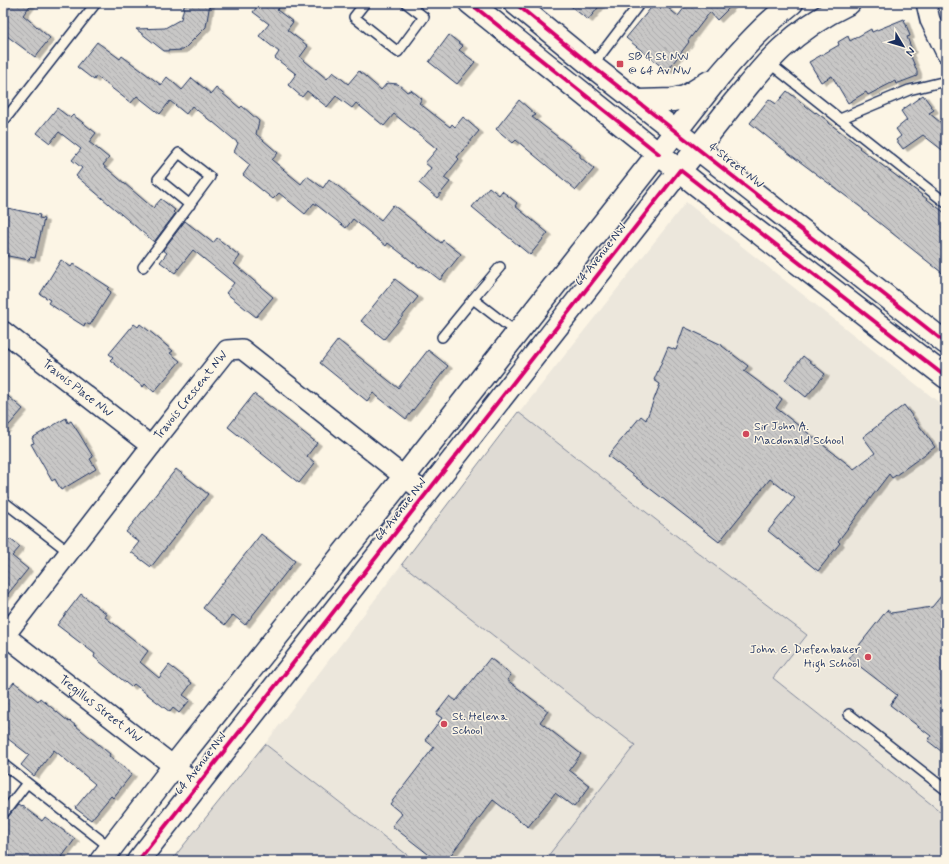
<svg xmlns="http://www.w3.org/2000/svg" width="949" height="864" viewBox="0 0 949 864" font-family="Mynerve,sans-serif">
<defs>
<pattern id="building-back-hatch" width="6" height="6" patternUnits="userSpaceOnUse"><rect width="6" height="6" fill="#c8c7c6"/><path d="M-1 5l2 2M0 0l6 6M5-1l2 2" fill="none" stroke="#ababac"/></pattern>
<filter id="shadow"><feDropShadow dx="4.5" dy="2.5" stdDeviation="0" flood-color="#0004"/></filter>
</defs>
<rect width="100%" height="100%" fill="#fcf5e5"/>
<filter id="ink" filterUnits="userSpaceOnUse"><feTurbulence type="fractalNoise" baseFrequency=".025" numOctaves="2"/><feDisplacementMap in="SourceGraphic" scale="8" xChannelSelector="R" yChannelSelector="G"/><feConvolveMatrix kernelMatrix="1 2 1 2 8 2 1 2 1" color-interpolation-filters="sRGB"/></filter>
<g filter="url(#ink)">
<g fill="#ece7dc">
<polygon points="686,202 946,408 946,816 773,678 807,635 710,562 519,413"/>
<polygon points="402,564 582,705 636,745 544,861 415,861 265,744"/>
</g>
<g fill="#dfdbd4" stroke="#7d8599">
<polygon points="518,412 710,562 807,635 773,678 946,816 946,861 544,861 635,745 582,705 402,564"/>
<polygon points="265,744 415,861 171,861"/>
</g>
<g fill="url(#building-back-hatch)" stroke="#1b2f5e" filter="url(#shadow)">
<polygon points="3,3 32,3 23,15 50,38 35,57 3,33"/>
<polygon points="185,3 210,3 206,27 183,50 164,51 136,29 165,28 181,19"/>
<polygon points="260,3 283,3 277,10 293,22 287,30 308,46 300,57 327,79 333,72 348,84 359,71 381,90 387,83 398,84 407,92 411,90 422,99 419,103 450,127 452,124 455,127 463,117 479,131 457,157 459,159 444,178 450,182 437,198 419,183 431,168 425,163 437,149 394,114 384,126 356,103 352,108 336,96 327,107 307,91 302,97 288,85 296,74 275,58 279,52 259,36 269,24 253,12"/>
<polygon points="567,3 602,3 588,20"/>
<polygon points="655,3 662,3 678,16 688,3 734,3 717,20 710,12 688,41 689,42 667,71 626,38"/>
<polygon points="904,19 910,36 907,37 912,50 909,52 917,71 917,76 896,84 895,81 868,95 866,92 848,103 832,76 821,82 809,62 839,45 838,42 848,36 850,41 871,29 872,32"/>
<polygon points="449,35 463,46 459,50 475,62 457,84 429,62"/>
<polygon points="97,42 120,59 122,56 161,85 167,77 182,90 192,78 211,94 216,88 240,108 242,106 259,121 256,134 278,153 272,160 301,184 307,176 323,188 329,179 381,220 393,205 441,243 443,240 461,254 440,280 422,266 419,267 388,243 386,246 353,219 346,228 314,203 305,214 279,193 273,199 243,175 250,165 234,152 238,143 213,122 213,123 192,106 186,114 170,101 160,114 137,96 131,103 96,76 94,80 77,67"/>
<polygon points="787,91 815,113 816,112 829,122 829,123 860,147 859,148 918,192 946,214 946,276 863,210 863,209 775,143 750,123 769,99 776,104"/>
<polygon points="923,95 934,110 929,113 946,127 946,153 923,135 903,149 896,140 901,136 896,129 907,120 901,111"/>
<polygon points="519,100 536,115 532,117 580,154 580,157 594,169 576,190 516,140 513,143 496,129"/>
<polygon points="57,108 70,118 73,115 96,133 89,142 109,158 103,165 153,208 161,199 175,210 173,212 175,214 154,242 76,176 82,168 72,160 81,149 59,132 50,143 37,133"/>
<polygon points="489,187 499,195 502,191 517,203 515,206 548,233 530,255 472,207"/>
<polygon points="3,207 40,215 39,218 44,219 35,258 30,257 29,260 3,255"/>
<polygon points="185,221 213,243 217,238 240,256 234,264 273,297 256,317 226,293 234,283 193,250 175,273 160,262 167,253 163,250"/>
<polygon points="61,260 71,267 73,264 109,287 107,289 111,292 90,325 85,323 84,326 65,314 48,303 50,300 40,294"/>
<polygon points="395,279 418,297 384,339 361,321"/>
<polygon points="134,324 138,327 140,324 153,334 173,351 170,353 180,361 154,392 145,384 143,387 110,360 113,357 109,354"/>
<polygon points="684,327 722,345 722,346 748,366 744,371 782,399 776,408 854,469 875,453 863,437 904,405 935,447 892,478 889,474 838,541 840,543 818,571 768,531 795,498 770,479 719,542 608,456 641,416 646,420 660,384 654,380 668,347 676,350"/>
<polygon points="338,340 398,388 428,350 448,366 406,419 373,393 367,401 320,363"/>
<polygon points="803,356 825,374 806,397 785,380"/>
<polygon points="3,392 23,409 3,432"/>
<polygon points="254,394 317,443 307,456 315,463 299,483 228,427"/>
<polygon points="66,418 68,423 71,421 80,435 93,457 90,459 96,469 61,490 55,479 52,481 31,444 34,443 32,438"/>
<polygon points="176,469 208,494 151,567 131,552 139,542 126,532"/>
<polygon points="261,534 295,561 245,625 233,615 225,625 203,608"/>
<polygon points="10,539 20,547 12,556 28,569 3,600 3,547"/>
<polygon points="946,590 946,755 928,741 931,736 890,705 897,695 849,658 887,610 891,613 932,607"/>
<polygon points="81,594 107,614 105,617 148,651 140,662 159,678 169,665 192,683 183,695 190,700 179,713 173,708 170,712 134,684 131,687 94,657 95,654 57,625"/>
<polygon points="490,658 511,675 507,680 548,711 540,722 581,754 569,770 590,786 574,807 555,793 528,827 493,800 446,861 437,861 392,826 402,814 390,804 434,747 425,740 442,718 436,714 450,696 456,701"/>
<polygon points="14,682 38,701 40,698 69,722 70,721 110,754 109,756 132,774 113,798 111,796 91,820 75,808 95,784 54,750 34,776 21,765 29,755 3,735 3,696"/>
<polygon points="18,805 21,807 22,806 42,821 45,817 75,839 59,861 14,861 3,852 3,820 7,818"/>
</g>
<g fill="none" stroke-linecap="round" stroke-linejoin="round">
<g stroke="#1b2f5e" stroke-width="12">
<g id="lane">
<polyline points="365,3 354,17 398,52 424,17 406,3"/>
<polyline points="768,62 946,203"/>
<polyline points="592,66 640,3"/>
<polyline points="840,119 909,90 946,81"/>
<polyline points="3,122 96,3"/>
<polyline points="143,267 210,177 179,153 158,179 190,205"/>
<polyline points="473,299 500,267"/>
<polyline points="442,337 473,299 517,333"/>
<polyline points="3,501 69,552"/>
<polyline points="849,714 946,790"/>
<polyline points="3,764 111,848"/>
<polyline points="3,814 27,783"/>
</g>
</g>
<g stroke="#1b2f5e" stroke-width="22">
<g id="street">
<polyline points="926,3 930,20 946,53"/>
<path id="s1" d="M3,331L151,446"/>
<path id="s2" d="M3,634L198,785"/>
<path id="s3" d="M3,638L151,446L227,350L242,349L426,494"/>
</g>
</g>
<g stroke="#1b2f5e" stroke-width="25">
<g id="secondary">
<polyline points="470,3 697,185 946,377"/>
<polyline points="515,3 592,66 946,343"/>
<polyline points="638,101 673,100 685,97 709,82"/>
<path d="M101,861L174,766L404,477L720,75C743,48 764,25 792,3"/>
<path d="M138,861L680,170C697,149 714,128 731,106C747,87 763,66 781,49C801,30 824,15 849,3"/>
</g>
</g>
<use href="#lane" stroke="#fcf5e5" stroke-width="9"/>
<use href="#street" stroke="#fcf5e5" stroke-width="19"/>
<use href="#secondary" stroke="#fcf5e5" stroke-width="22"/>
<g stroke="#fcf5e5" stroke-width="6">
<g id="cycleway">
<polyline points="470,3 659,154"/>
<polyline points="515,3 592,66 946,343"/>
<polyline points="138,861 680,170 946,377"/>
</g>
</g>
<use href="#cycleway" stroke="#d6006c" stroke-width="4"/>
</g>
</g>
<g fill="#d1495b" stroke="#fcf5e5" stroke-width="1.5">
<rect x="616" y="60" width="8" height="8" rx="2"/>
<circle cx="746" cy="434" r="4"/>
<circle cx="868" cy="657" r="4"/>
<circle cx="444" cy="724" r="4"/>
</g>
<g text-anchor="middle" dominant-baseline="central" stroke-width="3" stroke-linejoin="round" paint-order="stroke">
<g font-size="12" fill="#1b2f5e" stroke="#fcf5e5" text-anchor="start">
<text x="628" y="57">SB 4 St NW<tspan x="628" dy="14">@ 64 Av NW</tspan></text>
<text x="754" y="427">Sir John A.<tspan x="754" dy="14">Macdonald School</tspan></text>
<text x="860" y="650" text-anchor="end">John G. Diefenbaker<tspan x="860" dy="14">High School</tspan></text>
<text x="452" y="717">St. Helena<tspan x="452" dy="14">School</tspan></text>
</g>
<g font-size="12" fill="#1b2f5e" stroke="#fcf5e5">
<text transform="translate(736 166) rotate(38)">4 Street NW</text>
<text transform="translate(601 255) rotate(-52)">64 Avenue NW</text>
<text stroke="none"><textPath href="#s1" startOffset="94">Travois Place NW</textPath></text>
<text stroke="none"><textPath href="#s3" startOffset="307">Travois Crescent NW</textPath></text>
<text transform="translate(401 510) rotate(-52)">64 Avenue NW</text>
<text stroke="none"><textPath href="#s2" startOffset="123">Tregillus Street NW</textPath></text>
<text transform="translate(201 764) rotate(-52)">64 Avenue NW</text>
</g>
</g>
<rect width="949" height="864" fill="none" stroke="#fcf5e5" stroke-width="16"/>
<rect x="8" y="8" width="933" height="848" fill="none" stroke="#1b2f5e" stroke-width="1.5" filter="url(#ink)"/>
<g transform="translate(903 46) rotate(128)" stroke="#fcf5e5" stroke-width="3" paint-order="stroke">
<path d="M0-3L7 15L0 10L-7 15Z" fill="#1b2f5e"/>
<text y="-6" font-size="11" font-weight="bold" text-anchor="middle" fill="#1b2f5e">N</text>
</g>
</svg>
